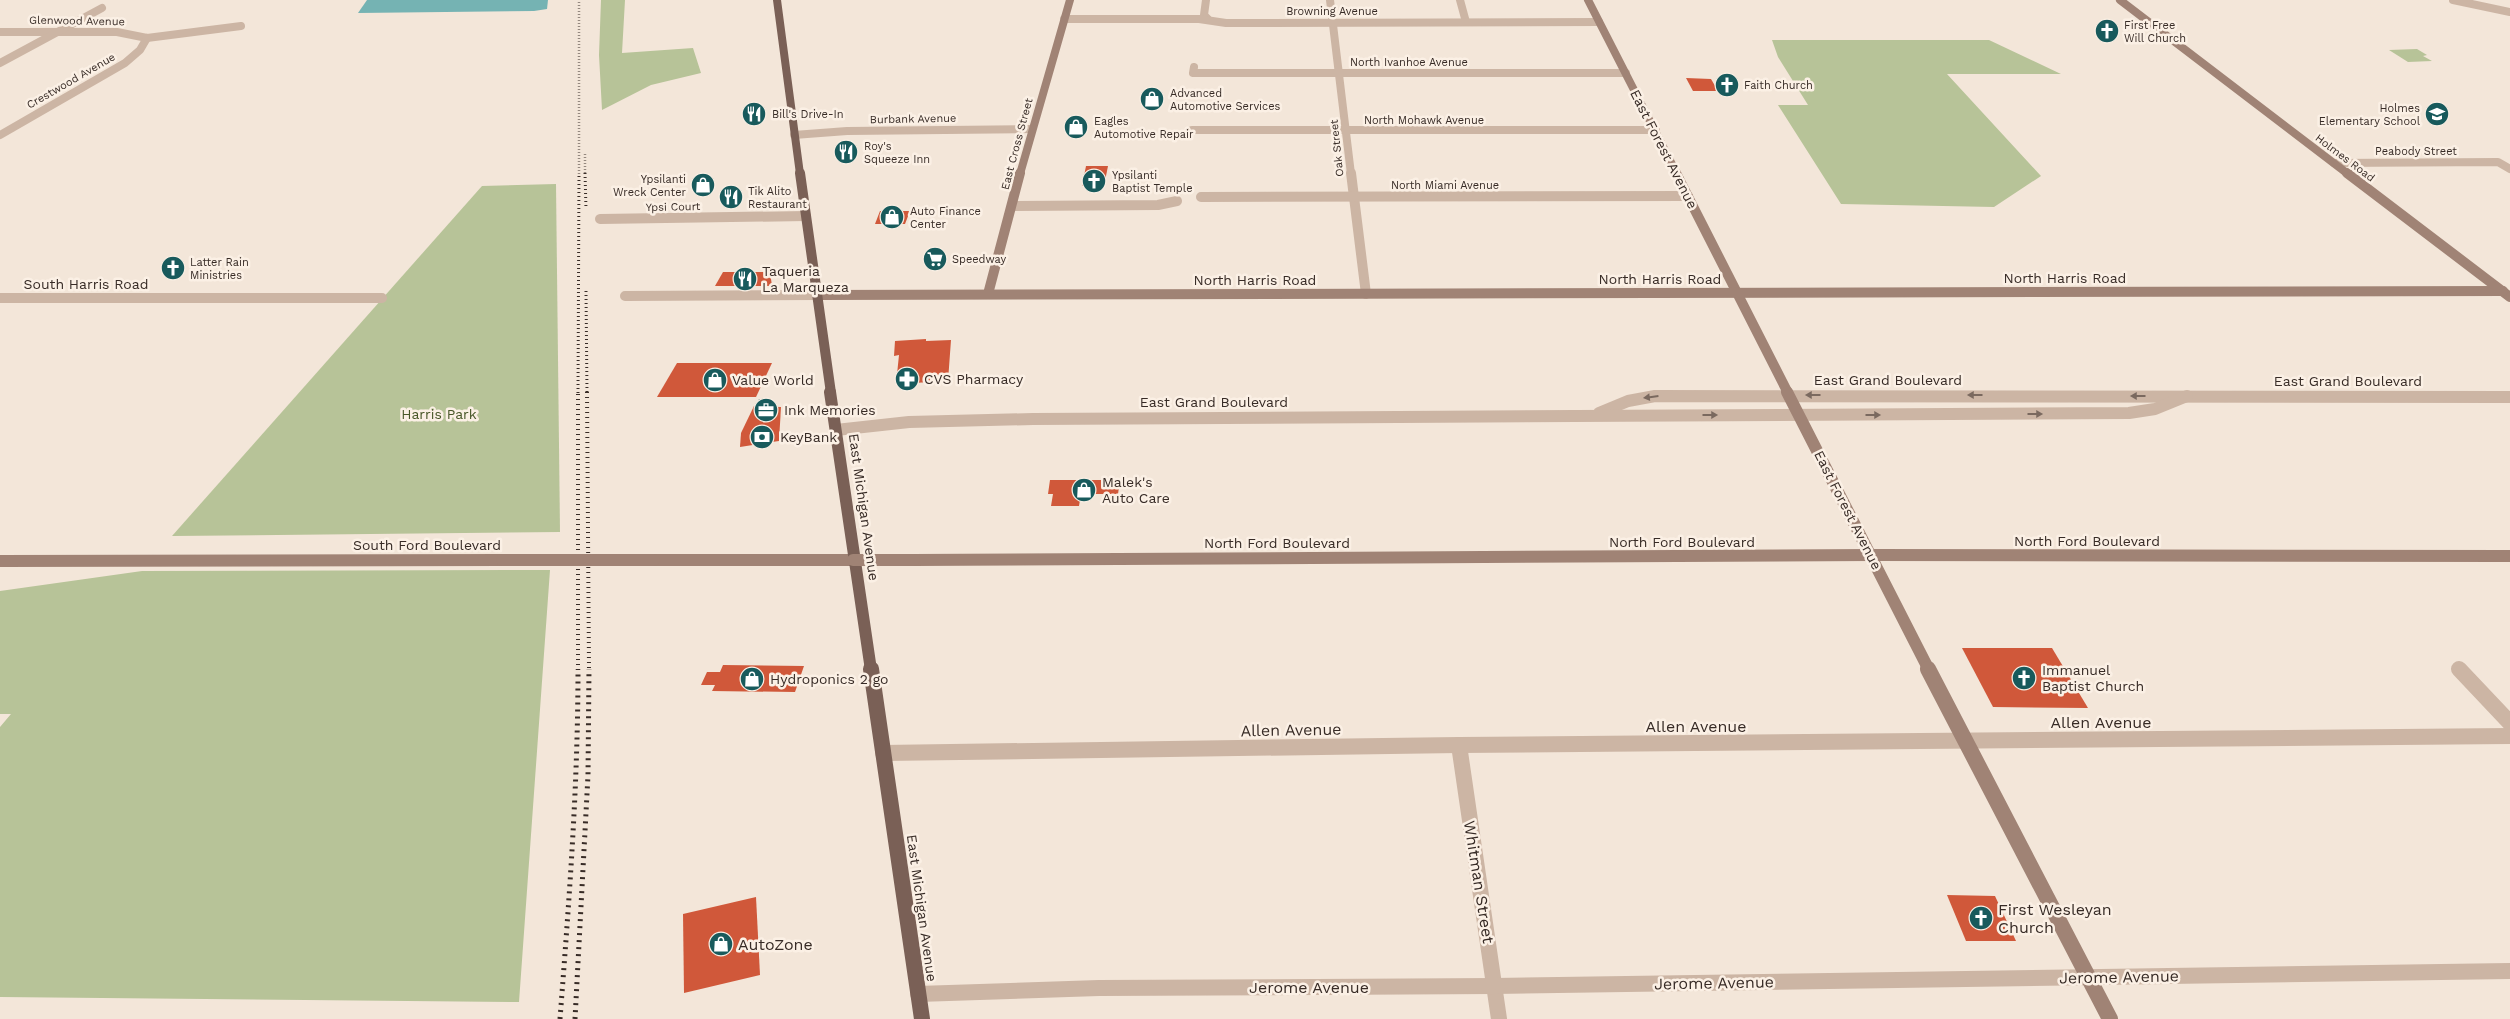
<svg xmlns="http://www.w3.org/2000/svg" width="2510" height="1019" viewBox="0 0 2510 1019" font-family="'Work Sans',sans-serif">
<rect width="100%" height="100%" fill="#f3e6d9"/>
<g fill="#b7c398">
<polygon points="601,0 625,0 622,53 693,48 701,73 651,85 602,110 599,55"/>
<polygon points="1772,40 1989,40 2061,74 1947,74 2041,176 1994,207 1841,204 1778,105 1808,105 1778,57"/>
<polygon points="2417,49 2427,55 2423,56 2432,61 2408,62 2389,50"/>
<polygon points="556,184 560,532 172,536 482,186"/>
<polygon points="550,570 519,1002 0,997 0,727 11,714 0,714 0,591 142,571"/>
</g>
<polygon fill="#75b3b3" points="367,0 548,0 547,9 534,11 358,13"/>
<g fill="#d0583a">
<polygon points="1686,78 1711,79 1718,91 1693,91"/>
<polygon points="1086,166 1108,166 1104,186 1082,186"/>
<polygon points="880,211 910,211 905,224 875,224"/>
<polygon points="723,272 770,272 772,286 715,286"/>
<polygon points="926,339 926,341 951,340 948,381 896,384 899,355 894,356 895,341"/>
<polygon points="677,363 772,363 756,397 657,397"/>
<polygon points="754,406 781,407 779,441 740,447 741,433"/>
<polygon points="1050,480 1120,480 1118,494 1081,494 1079,506 1051,506 1053,494 1048,494"/>
<polygon points="1962,648 2052,648 2088,708 1993,707"/>
<polygon points="723,665 804,666 795,692 712,691 715,685 701,685 707,672 720,672"/>
<polygon points="1947,895 1995,896 2016,941 1966,941"/>
<polygon points="756,897 760,975 684,993 683,914"/>
</g>
<g fill="none" stroke-linecap="round" stroke-linejoin="round">
<g stroke="#ccb5a4" stroke-width="8">
<polyline points="1206,0 1204,15 1208,19"/>
<polyline points="1330,0 1351,174"/>
<polyline points="1460,0 1466,22"/>
<polyline points="2453,0 2510,12"/>
<polyline points="1064,19 1199,19 1226,23 1599,22"/>
<polyline points="0,32 117,32 147,38 241,26"/>
<polyline points="0,63 102,8"/>
<polyline points="1194,67 1193,73 1626,73"/>
<polyline points="1192,130 1656,130"/>
<polyline points="0,135 125,63 140,50 147,38"/>
<polyline points="794,135 847,131 1032,129"/>
<polyline points="2334,163 2498,162 2510,169"/>
</g>
<g stroke="#ccb5a4" stroke-width="10">
<polyline points="1351,173 1366,294"/>
<polyline points="1201,197 1688,196"/>
<polyline points="1012,206 1158,205 1177,201"/>
<polyline points="600,219 806,216"/>
<polyline points="625,296 818,295"/>
<polyline points="0,298 382,298"/>
</g>
<g stroke="#ccb5a4" stroke-width="12">
<polyline points="1599,413 1628,401 1655,396 2510,397"/>
<polyline points="836,430 909,422 1033,419 2129,413 2155,409 2187,396"/>
</g>
<g stroke="#ccb5a4" stroke-width="16">
<polyline points="2459,669 2510,723"/>
<polyline points="1459,745 1499,1019"/>
<polyline points="883,753 1459,745 2510,736"/>
<polyline points="918,994 1099,988 1495,986 2510,971"/>
</g>
<g stroke="#a08375" stroke-width="8">
<polyline points="1588,0 1677,174"/>
<polyline points="2120,0 2348,174"/>
<polyline points="1020,174 1070,0"/>
</g>
<g stroke="#a08375" stroke-width="10">
<polyline points="1676,173 1788,393"/>
<polyline points="2347,173 2510,297"/>
<polyline points="988,294 1020,173"/>
<polyline points="818,295 2503,291"/>
</g>
<g stroke="#a08375" stroke-width="12">
<polyline points="1787,392 1929,670"/>
<polyline points="654,560 853,560"/>
<polyline points="914,560 1872,555 2510,556"/>
<polyline points="0,561 502,560"/>
</g>
<polyline stroke="#a08375" stroke-width="16" points="1928,669 2110,1019"/>
<polyline stroke="#7a6056" stroke-width="8" points="777,0 800,174"/>
<polyline stroke="#7a6056" stroke-width="10" points="800,173 831,393"/>
<polyline stroke="#7a6056" stroke-width="12" points="830,392 871,670"/>
<polyline stroke="#7a6056" stroke-width="16" points="871,669 922,1019"/>
<g stroke="#372b26" stroke-width="2.5" stroke-dasharray="0.5 2.5" stroke-linecap="butt">
<polyline points="585,154 585,174"/>
<polyline points="579,174 579,0"/>
</g>
<g stroke="#372b26" stroke-width="3" stroke-dasharray="1 3" stroke-linecap="butt">
<polyline points="585,173 586,209"/>
<polyline points="586,291 587,393"/>
<polyline points="578,393 579,173"/>
</g>
<g stroke="#372b26" stroke-width="4" stroke-dasharray="1 4" stroke-linecap="butt">
<polyline points="587,392 589,670"/>
<polyline points="578,670 578,392"/>
</g>
<g stroke="#372b26" stroke-width="5" stroke-dasharray="2 5" stroke-linecap="butt">
<path d="M560,1019C569,902 578,786 578,669"/>
<polyline points="575,1019 588,775 589,669"/>
</g>
<g stroke="#a08375" stroke-width="12">
<polyline points="502,560 654,560"/>
<polyline points="853,560 914,560"/>
</g>
</g>
<defs><path id="oneway-solid" d="M-6-.8H1V-3.2L6.5 0L1 3.2V.8H-6Z" transform="scale(1.25)"/></defs>
<g fill="#7a695f">
<use href="#oneway-solid" transform="translate(1813 395) rotate(-180)"/>
<use href="#oneway-solid" transform="translate(1975 395) rotate(-180)"/>
<use href="#oneway-solid" transform="translate(2138 396) rotate(-180)"/>
<use href="#oneway-solid" transform="translate(1651 397) rotate(173)"/>
<use href="#oneway-solid" transform="translate(2035 414)"/>
<use href="#oneway-solid" transform="translate(1710 415)"/>
<use href="#oneway-solid" transform="translate(1873 415)"/>
</g>
<defs>
<g id="church-disc" transform="scale(1.25)"><circle r="9.5" fill="#185a5c" stroke="#fbf0e5"/><path d="M-1.2-6h2.4v3.5h3.3v2.4h-3.3V6h-2.4V-.1h-3.3v-2.4h3.3Z" fill="#fff"/></g>
<g id="shop-disc" transform="scale(1.25)"><circle r="9.5" fill="#185a5c" stroke="#fbf0e5"/><path d="M-5-2.5h2.3a2.7 3.5 0 0 1 5.4 0H5L5.5 6h-11ZM-1.5-2.5h3a1.5 2.3 0 0 0-3 0Z" fill="#fff"/></g>
<g id="restaurant-disc" transform="scale(1.25)"><circle r="9.5" fill="#185a5c" stroke="#fbf0e5"/><path d="M-5-6h1v4h1v-4h1v4h1v-4h1v5L-1.5 .5V6h-2V.5L-5-1ZM5-6V6H3V1.5H1.5Q1.5-4 5-6Z" fill="#fff"/></g>
<g id="school-disc" transform="scale(1.25)"><circle r="9.5" fill="#185a5c" stroke="#fbf0e5"/><path d="M0-5L7-2L0 1L-7-2ZM-4 1L0 2.5L4 1V4Q0 6-4 4Z" fill="#fff"/></g>
<g id="supermarket-disc" transform="scale(1.25)"><circle r="9.5" fill="#185a5c" stroke="#fbf0e5"/><path d="M-6-5.5h2.5l.6 2H6L4.5 2H-2.5L-4.4-4H-6ZM-1.5 3.2a1.3 1.3 0 1 0 .1 0ZM3 3.2a1.3 1.3 0 1 0 .1 0Z" fill="#fff"/></g>
<g id="pharmacy-disc" transform="scale(1.25)"><circle r="9.5" fill="#185a5c" stroke="#fbf0e5"/><path d="M-2-6h4v4h4v4h-4v4h-4v-4h-4v-4h4Z" fill="#fff"/></g>
<g id="office-disc" transform="scale(1.25)"><circle r="9.5" fill="#185a5c" stroke="#fbf0e5"/><path d="M-6-3h4V-5.5h4V-3h4V5H-6ZM-1-4.5V-3h2v-1.5ZM-6 0V1H6V0Z" fill="#fff"/></g>
<g id="bank-disc" transform="scale(1.25)"><circle r="9.5" fill="#185a5c" stroke="#fbf0e5"/><path d="M-6-4H6V4H-6ZM0-2.3a2.3 2.3 0 1 0 0 4.6a2.3 2.3 0 1 0 0-4.6Z" fill="#fff"/></g>
</defs>
<g fill-rule="evenodd">
<use href="#church-disc" x="2107" y="31"/>
<use href="#church-disc" x="1727" y="85"/>
<use href="#shop-disc" x="1152" y="99"/>
<use href="#restaurant-disc" x="754" y="114"/>
<use href="#school-disc" x="2437" y="114"/>
<use href="#shop-disc" x="1076" y="127"/>
<use href="#restaurant-disc" x="846" y="152"/>
<use href="#church-disc" x="1094" y="181"/>
<use href="#shop-disc" x="703" y="185"/>
<use href="#restaurant-disc" x="731" y="197"/>
<use href="#shop-disc" x="892" y="217"/>
<use href="#supermarket-disc" x="935" y="259"/>
<use href="#church-disc" x="173" y="268"/>
<use href="#restaurant-disc" x="745" y="279"/>
<use href="#pharmacy-disc" x="907" y="379"/>
<use href="#shop-disc" x="715" y="380"/>
<use href="#office-disc" x="766" y="410"/>
<use href="#bank-disc" x="762" y="437"/>
<use href="#shop-disc" x="1084" y="490"/>
<use href="#church-disc" x="2024" y="678"/>
<use href="#shop-disc" x="752" y="679"/>
<use href="#church-disc" x="1981" y="918"/>
<use href="#shop-disc" x="721" y="944"/>
</g>
<g text-anchor="middle" dominant-baseline="central" stroke-width="5" stroke-linejoin="round" paint-order="stroke">
<g font-size="11" fill="#372b26" stroke="#fbf0e5">
<text x="1332" y="11">Browning Avenue</text>
<text transform="translate(77 21) rotate(1)">Glenwood Avenue</text>
<text x="1409" y="62">North Ivanhoe Avenue</text>
<text transform="translate(71 81) rotate(-30)">Crestwood Avenue</text>
<text transform="translate(913 119) rotate(-1)">Burbank Avenue</text>
<text x="1424" y="120">North Mohawk Avenue</text>
<text transform="translate(1017 144) rotate(-75)">East Cross Street</text>
<text transform="translate(1337 148) rotate(-96)">Oak Street</text>
<text x="2416" y="151">Peabody Street</text>
<text transform="translate(2345 158) rotate(37)">Holmes Road</text>
<text x="1445" y="185">North Miami Avenue</text>
<text transform="translate(673 207) rotate(-1)">Ypsi Court</text>
</g>
<g font-size="11" fill="#372b26" stroke="#fbf0e5" text-anchor="start">
<text x="2124" y="25">First Free<tspan x="2124" dy="13">Will Church</tspan></text>
<text x="1744" y="85">Faith Church</text>
<text x="1170" y="93">Advanced<tspan x="1170" dy="13">Automotive Services</tspan></text>
<text x="2420" y="108" text-anchor="end">Holmes<tspan x="2420" dy="13">Elementary School</tspan></text>
<text x="772" y="114">Bill's Drive-In</text>
<text x="1094" y="121">Eagles<tspan x="1094" dy="13">Automotive Repair</tspan></text>
<text x="864" y="146">Roy's<tspan x="864" dy="13">Squeeze Inn</tspan></text>
<text x="1112" y="175">Ypsilanti<tspan x="1112" dy="13">Baptist Temple</tspan></text>
<text x="686" y="179" text-anchor="end">Ypsilanti<tspan x="686" dy="13">Wreck Center</tspan></text>
<text x="748" y="191">Tik Alito<tspan x="748" dy="13">Restaurant</tspan></text>
<text x="910" y="211">Auto Finance<tspan x="910" dy="13">Center</tspan></text>
<text x="952" y="259">Speedway</text>
<text x="190" y="262">Latter Rain<tspan x="190" dy="13">Ministries</tspan></text>
</g>
<g font-size="14" fill="#372b26" stroke="#fbf0e5">
<text transform="translate(1664 149) rotate(63)">East Forest Avenue</text>
<text x="2065" y="278">North Harris Road</text>
<text x="1660" y="279">North Harris Road</text>
<text x="1255" y="280">North Harris Road</text>
<text x="86" y="284">South Harris Road</text>
<text x="1888" y="380">East Grand Boulevard</text>
<text x="2348" y="381">East Grand Boulevard</text>
<text x="1214" y="402">East Grand Boulevard</text>
<text transform="translate(864 507) rotate(82)">East Michigan Avenue</text>
<text transform="translate(1848 510) rotate(63)">East Forest Avenue</text>
<text x="2087" y="541">North Ford Boulevard</text>
<text x="1682" y="542">North Ford Boulevard</text>
<text x="1277" y="543">North Ford Boulevard</text>
<text x="427" y="545">South Ford Boulevard</text>
<text transform="translate(922 908) rotate(82)">East Michigan Avenue</text>
</g>
<g font-size="14" fill="#372b26" stroke="#fbf0e5" text-anchor="start">
<text x="762" y="271">Taqueria<tspan x="762" dy="16">La Marqueza</tspan></text>
<text x="924" y="379">CVS Pharmacy</text>
<text x="732" y="380">Value World</text>
<text x="784" y="410">Ink Memories</text>
<text x="780" y="437">KeyBank</text>
<text x="1102" y="482">Malek's<tspan x="1102" dy="16">Auto Care</tspan></text>
<text x="2042" y="670">Immanuel<tspan x="2042" dy="16">Baptist Church</tspan></text>
<text x="770" y="679">Hydroponics 2 go</text>
</g>
<g font-size="14" fill="#485728" stroke="#fbf0e5">
<text x="439" y="414">Harris Park</text>
</g>
<g font-size="16" fill="#372b26" stroke="#fbf0e5">
<text x="2101" y="722">Allen Avenue</text>
<text x="1696" y="726">Allen Avenue</text>
<text transform="translate(1291 730) rotate(-1)">Allen Avenue</text>
<text transform="translate(1479 882) rotate(81)">Whitman Street</text>
<text transform="translate(2119 977) rotate(-1)">Jerome Avenue</text>
<text transform="translate(1714 983) rotate(-1)">Jerome Avenue</text>
<text x="1309" y="987">Jerome Avenue</text>
</g>
<g font-size="16" fill="#372b26" stroke="#fbf0e5" text-anchor="start">
<text x="1998" y="909">First Wesleyan<tspan x="1998" dy="18">Church</tspan></text>
<text x="738" y="944">AutoZone</text>
</g>
</g>
</svg>
